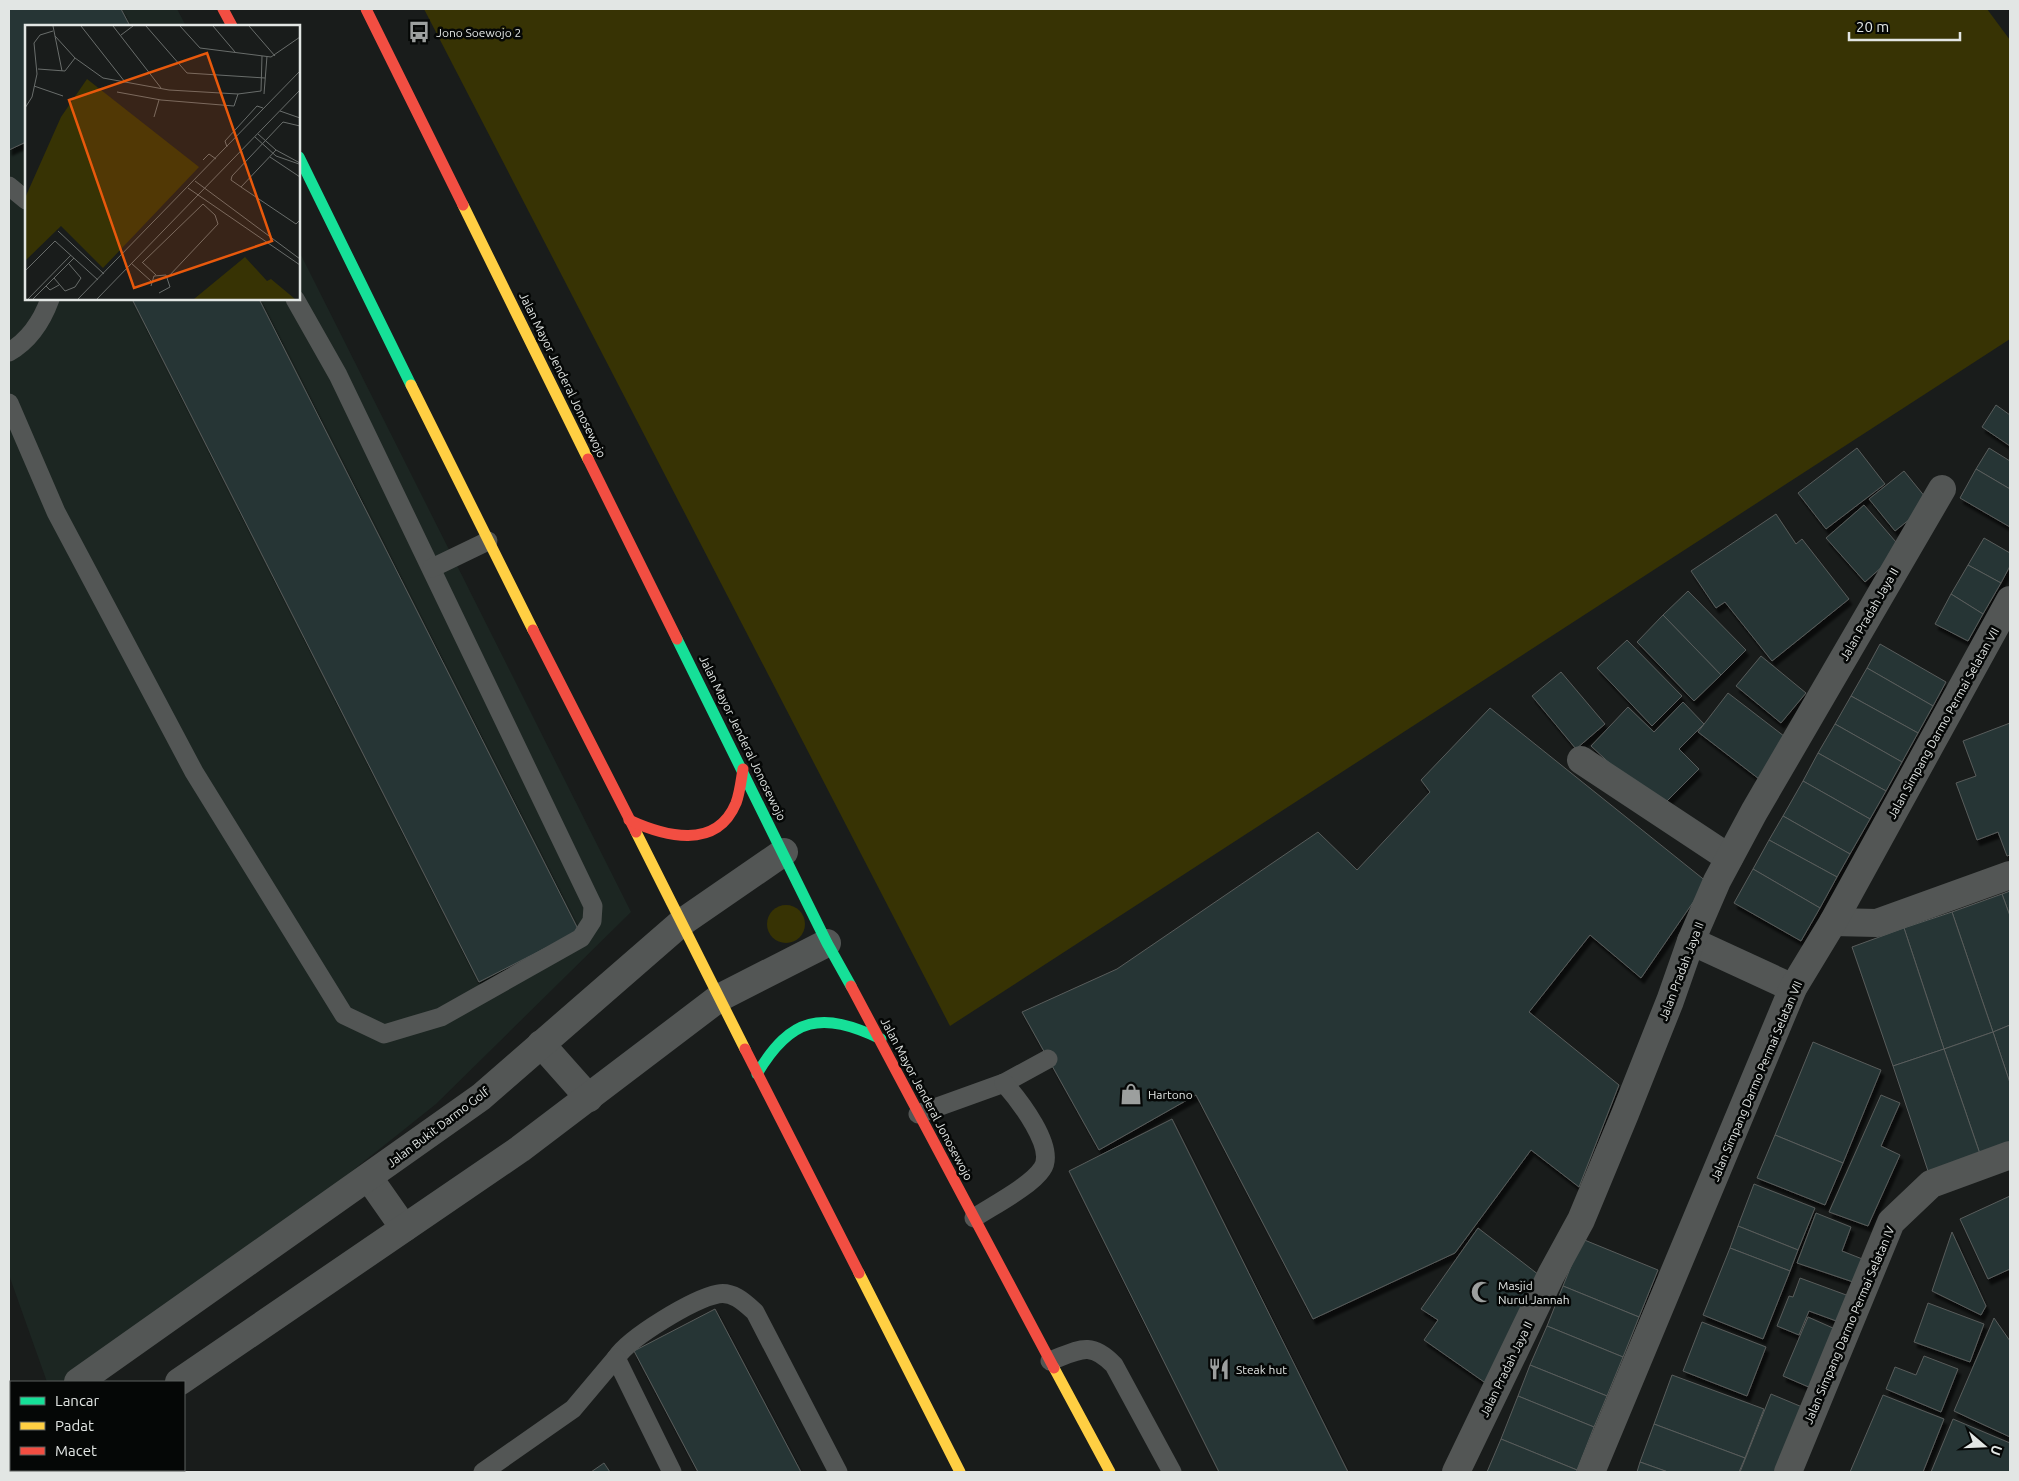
<svg xmlns="http://www.w3.org/2000/svg" width="2019" height="1481" viewBox="0 0 2019 1481" font-family="Ubuntu,sans-serif">
<defs>
<filter id="shadow"><feDropShadow dx="3" dy="5.5" stdDeviation="1" flood-color="#0009"/></filter>
</defs>
<rect width="100%" height="100%" fill="#191c1b"/>
<polygon fill="#1c2622" points="9,9 177,9 186,26 26,26 26,299 299,299 299,251 631,912 436,1104 133,1346 73,1382 47,1382 9,1275"/>
<g fill="#373304">
<polygon points="424,9 1987,9 2010,40 2010,339 950,1026"/>
<circle cx="786" cy="924" r="19"/>
</g>
<g fill="#253636" stroke="#595c5b" filter="url(#shadow)">
<polygon points="9,9 121,9 130,26 26,26 26,142 9,150"/>
<polygon points="132,299 259,299 579,931 479,982"/>
<polygon points="1996,405 2010,415 2010,446 1982,427"/>
<polygon points="1857,448 1885,484 1826,529 1798,493"/>
<polygon points="1989,448 2010,461 2010,489 1976,469"/>
<polygon points="1976,469 2010,489 2010,527 1960,498"/>
<polygon points="1904,471 1930,503 1895,531 1869,499"/>
<polygon points="1864,505 1902,549 1865,582 1826,538"/>
<polygon points="1776,514 1796,544 1802,539 1849,599 1772,661 1725,602 1716,608 1691,571"/>
<polygon points="1984,538 2010,553 2010,566 2001,583 1968,565"/>
<polygon points="1968,565 2001,583 1983,614 1951,594"/>
<polygon points="1688,591 1746,650 1721,675 1663,615"/>
<polygon points="1951,594 1983,614 1968,641 1935,624"/>
<polygon points="1663,615 1721,675 1694,701 1637,642"/>
<polygon points="1627,640 1682,696 1652,726 1597,668"/>
<polygon points="1880,644 1946,682 1933,706 1867,668"/>
<polygon points="1761,656 1806,693 1781,723 1736,686"/>
<polygon points="1867,668 1933,706 1918,733 1851,696"/>
<polygon points="1561,672 1605,724 1576,749 1532,696"/>
<polygon points="1728,693 1793,743 1763,782 1698,732"/>
<polygon points="1851,696 1918,733 1902,762 1835,724"/>
<polygon points="1683,702 1704,724 1679,749 1699,769 1659,809 1591,746 1628,707 1654,732"/>
<polygon points="1490,708 1707,882 1641,978 1590,935 1529,1012 1619,1085 1579,1187 1531,1150 1455,1253 1313,1319 1196,1095 1099,1150 1022,1012 1117,969 1318,832 1357,870 1430,792 1421,780"/>
<polygon points="2010,723 2010,855 2007,856 1998,832 1977,840 1956,783 1976,776 1963,741"/>
<polygon points="1835,724 1902,762 1886,791 1818,753"/>
<polygon points="1818,753 1886,791 1870,819 1803,781"/>
<polygon points="1803,781 1870,819 1850,854 1783,816"/>
<polygon points="1783,816 1850,854 1837,877 1769,840"/>
<polygon points="1769,840 1837,877 1820,908 1753,869"/>
<polygon points="1753,869 1820,908 1801,941 1734,903"/>
<polygon points="2010,891 2010,916 2002,894"/>
<polygon points="2002,894 2010,916 2010,1025 1993,1032 1952,912"/>
<polygon points="1952,912 1993,1032 1944,1049 1904,928"/>
<polygon points="1904,928 1944,1049 1893,1066 1852,947"/>
<polygon points="2010,1025 2010,1083 1993,1032"/>
<polygon points="1993,1032 2010,1083 2010,1143 1980,1154 1944,1049"/>
<polygon points="1813,1042 1881,1070 1843,1163 1775,1135"/>
<polygon points="1944,1049 1980,1154 1928,1171 1893,1066"/>
<polygon points="1881,1095 1900,1103 1881,1146 1900,1155 1868,1226 1829,1212"/>
<polygon points="1172,1119 1348,1472 1219,1472 1069,1171"/>
<polygon points="1775,1135 1843,1163 1825,1205 1757,1178"/>
<polygon points="1754,1184 1815,1208 1798,1250 1738,1226"/>
<polygon points="2010,1196 2010,1269 1988,1279 1960,1219"/>
<polygon points="1816,1213 1851,1227 1842,1251 1870,1262 1862,1285 1797,1263"/>
<polygon points="1738,1226 1798,1250 1790,1271 1730,1248"/>
<polygon points="1478,1228 1539,1275 1487,1384 1424,1340 1438,1320 1421,1309"/>
<polygon points="1952,1232 1986,1306 1981,1315 1932,1291"/>
<polygon points="1582,1239 1658,1270 1639,1317 1563,1286"/>
<polygon points="1730,1248 1790,1271 1763,1339 1703,1315"/>
<polygon points="1800,1278 1849,1296 1839,1322 1809,1311 1799,1335 1777,1326 1789,1296 1793,1297"/>
<polygon points="1563,1286 1639,1317 1623,1357 1547,1326"/>
<polygon points="1928,1303 1984,1324 1970,1362 1914,1342"/>
<polygon points="715,1309 801,1472 698,1472 634,1351"/>
<polygon points="1808,1317 1842,1332 1818,1391 1783,1376"/>
<polygon points="1994,1318 2010,1341 2010,1437 1954,1411"/>
<polygon points="1702,1322 1766,1347 1747,1396 1683,1371"/>
<polygon points="1547,1326 1623,1357 1607,1396 1530,1365"/>
<polygon points="1924,1356 1958,1369 1941,1412 1886,1389 1895,1367 1916,1375"/>
<polygon points="1530,1365 1607,1396 1594,1427 1518,1396"/>
<polygon points="1672,1375 1764,1409 1745,1458 1654,1424"/>
<polygon points="1771,1394 1807,1409 1782,1472 1740,1472"/>
<polygon points="1883,1395 1944,1419 1923,1472 1850,1472"/>
<polygon points="1518,1396 1594,1427 1577,1470 1501,1439"/>
<polygon points="1953,1419 2010,1443 2010,1472 1931,1472"/>
<polygon points="1654,1424 1745,1458 1739,1472 1668,1472 1640,1462"/>
<polygon points="1501,1439 1577,1470 1576,1472 1487,1472"/>
<polygon points="1640,1462 1668,1472 1637,1472"/>
<polygon points="604,1463 610,1472 591,1472"/>
</g>
<g fill="none" stroke-linecap="round" stroke-linejoin="round">
<g stroke="#535655" stroke-width="19">
<polyline points="9,186 26,200"/>
<path d="M9,352C30,340 42,321 50,299"/>
<polyline points="9,403 56,512 194,772 344,1015 384,1034 441,1017 581,938 592,921 593,906 338,375 295,299"/>
<polyline points="432,568 488,541"/>
<polyline points="918,1114 1004,1083 1048,1059"/>
<path d="M974,1218C992,1206 1031,1186 1042,1169C1057,1148 1018,1099 1004,1083"/>
<path d="M616,1358C630,1337 693,1299 718,1294C733,1291 745,1303 755,1312L838,1472"/>
<path d="M1050,1361C1079,1350 1090,1340 1114,1365L1172,1472"/>
<polyline points="483,1472 573,1409 616,1358 672,1472"/>
</g>
<g stroke="#535655" stroke-width="28">
<polyline points="1581,760 1729,858"/>
<polyline points="1833,922 1877,923 2010,875"/>
<polyline points="1691,941 1793,988"/>
<polyline points="541,1044 589,1098"/>
<polyline points="369,1178 404,1228"/>
<polyline points="78,1382 481,1097 681,923 784,852"/>
<polyline points="179,1382 520,1149 719,998 827,943"/>
<polyline points="9,1432 11,1431"/>
<polyline points="49,1472 52,1470"/>
<polyline points="1456,1472 1551,1275 1581,1220 1625,1114 1670,1001 1691,941 1717,881 1754,812 1942,489"/>
<polyline points="1591,1472 1793,988 1833,922 2010,600"/>
<polyline points="1788,1472 1891,1222 1931,1184 2010,1155"/>
</g>
<g stroke="#16e098" stroke-width="11">
<polyline points="299,157 411,385"/>
<polyline points="677,639 827,943 851,986"/>
<path d="M757,1074C791,1016 822,1011 881,1039"/>
</g>
<g stroke="#ffcf43" stroke-width="11">
<polyline points="463,205 588,459"/>
<polyline points="411,385 533,630"/>
<polyline points="636,832 745,1049"/>
<polyline points="859,1273 960,1472"/>
<polyline points="1054,1368 1110,1472"/>
</g>
<g stroke="#f24e42" stroke-width="11">
<polyline points="223,9 232,26"/>
<polyline points="366,9 463,205"/>
<polyline points="588,459 677,639"/>
<polyline points="533,630 636,832"/>
<path d="M629,820C664,836 716,851 736,803C740,792 741,781 743,769"/>
<polyline points="851,986 1054,1368"/>
<polyline points="745,1049 859,1273"/>
</g>
</g>
<defs>
<g id="bus-bare" transform="scale(1.725)"><path d="M-5-6H5V4H4V6H2V4H-2V6H-4V4H-5ZM-3.5-4V0h7V-4ZM-3.5 1.2v1.5H-2V1.2ZM2 1.2v1.5H3.5V1.2Z" fill="#9c9f9e" stroke="#050706" stroke-width="2.5" paint-order="stroke"/></g>
<g id="shop-bare" transform="scale(1.725)"><path d="M-5-2.5h2.3a2.7 3.5 0 0 1 5.4 0H5L5.5 6h-11ZM-1.5-2.5h3a1.5 2.3 0 0 0-3 0Z" fill="#9c9f9e" stroke="#050706" stroke-width="2.5" paint-order="stroke"/></g>
<g id="mosque-bare" transform="scale(1.725)"><path d="M3.5-4.9A6 6 0 1 0 3.5 4.9A5 5 0 1 1 3.5-4.9Z" fill="#9c9f9e" stroke="#050706" stroke-width="2.5" paint-order="stroke"/></g>
<g id="restaurant-bare" transform="scale(1.725)"><path d="M-5-6h1v4h1v-4h1v4h1v-4h1v5L-1.5 .5V6h-2V.5L-5-1ZM5-6V6H3V1.5H1.5Q1.5-4 5-6Z" fill="#9c9f9e" stroke="#050706" stroke-width="2.5" paint-order="stroke"/></g>
</defs>
<g fill-rule="evenodd">
<use href="#bus-bare" x="419" y="32"/>
<use href="#shop-bare" x="1131" y="1094"/>
<use href="#mosque-bare" x="1482" y="1292"/>
<use href="#restaurant-bare" x="1219" y="1369"/>
</g>
<g text-anchor="middle" dominant-baseline="central" stroke-width="5" stroke-linejoin="round" paint-order="stroke">
<g font-size="12" fill="#e2e6e4" stroke="#050706" text-anchor="start">
<text x="436" y="32">Jono Soewojo 2</text>
<text x="1148" y="1094">Hartono</text>
<text x="1498" y="1285">Masjid<tspan x="1498" dy="14">Nurul Jannah</tspan></text>
<text x="1236" y="1369">Steak hut</text>
</g>
<g font-size="12" fill="#e2e6e4" stroke="#050706">
<text transform="translate(563 375) rotate(64)">Jalan Mayor Jenderal Jonosewojo</text>
<text transform="translate(1869 614) rotate(-60)">Jalan Pradah Jaya II</text>
<text transform="translate(1943 723) rotate(-61)">Jalan Simpang Darmo Permai Selatan VII</text>
<text transform="translate(743 738) rotate(64)">Jalan Mayor Jenderal Jonosewojo</text>
<text transform="translate(1681 971) rotate(-69)">Jalan Pradah Jaya II</text>
<text transform="translate(1756 1081) rotate(-67)">Jalan Simpang Darmo Permai Selatan VII</text>
<text transform="translate(927 1099) rotate(62)">Jalan Mayor Jenderal Jonosewojo</text>
<text transform="translate(438 1127) rotate(-37)">Jalan Bukit Darmo Golf</text>
<text transform="translate(1849 1325) rotate(-67)">Jalan Simpang Darmo Permai Selatan IV</text>
<text transform="translate(1506 1369) rotate(-64)">Jalan Pradah Jaya II</text>
</g>
</g>
<g transform="translate(25 25)">
<rect width="275" height="275" fill="#191c1b"/>
<path d="M62,54L174,142L78,243L36,201L0,236V173L36,92ZM220,232L242,256L246,254L270,274H169Z" fill="#373304"/>
<path fill="none" stroke="#696d6b" stroke-width="1" d="M28,1L37,46M56,1L100,57M88,1L136,63M121,1L162,48L240,53M155,1L175,23L246,32L275,12M188,1L210,27M224,1L250,31M96,10L108,1M30,11L50,33L78,53L144,65L213,69L236,66M13,44L40,46L50,33M9,61L38,71M236,66L237,31M92,67L136,75L209,81L213,69M239,69L242,31M0,83L7,72L12,49L9,18L15,10L28,6M255,86L275,93M129,92L134,75M233,109L251,125L275,138M230,112L251,131L274,139M202,122L200,116L232,81L238,83M251,125L216,162L271,199L275,195M245,132L275,152M178,135L184,129L191,134M170,156L275,234M216,162L206,155L207,151L258,97L275,101M163,163L275,240M33,206L79,249M117,237L131,250M118,237L178,179L190,190L193,199L143,252M106,238L126,256M0,246L30,216L73,255M29,253L40,266L50,262L56,253L44,239M21,261L25,265L34,260M126,261L129,251L141,250L145,262L134,268M3,274L46,230M8,274L49,233M53,274L275,46M72,274L275,65"/>
<path fill="#e8590c" fill-opacity="0.15" stroke="#e8590c" stroke-width="2.5" d="M182,28L247,216L109,263L44,75Z"/>
<rect width="275" height="275" fill="none" stroke="#e2e6e4" stroke-width="2.5"/>
</g>
<rect width="2019" height="1481" fill="none" stroke="#e2e6e4" stroke-width="20"/>
<rect x="10" y="1381" width="175" height="90" fill="#050706" stroke="#5d605f"/>
<rect x="20" y="1397" width="25" height="8" fill="#16e098" stroke="#5d605f"/>
<text x="55" y="1406" font-size="15" fill="#e2e6e4">Lancar</text>
<rect x="20" y="1422" width="25" height="8" fill="#ffcf43" stroke="#5d605f"/>
<text x="55" y="1431" font-size="15" fill="#e2e6e4">Padat</text>
<rect x="20" y="1447" width="25" height="8" fill="#f24e42" stroke="#5d605f"/>
<text x="55" y="1456" font-size="15" fill="#e2e6e4">Macet</text>
<g transform="translate(1984 1446) rotate(109)" stroke="#050706" stroke-width="4" paint-order="stroke">
<path d="M0-4L9 19L0 12L-9 19Z" fill="#e2e6e4"/>
<text y="-8" font-size="14" font-weight="bold" text-anchor="middle" fill="#e2e6e4">U</text>
</g>
<path d="M1849 32v8h111v-8" fill="none" stroke="#e2e6e4" stroke-width="2.5"/>
<text x="1856" y="32" font-size="15" fill="#e2e6e4" stroke="#050706" stroke-width="4" paint-order="stroke">20 m</text>
</svg>
